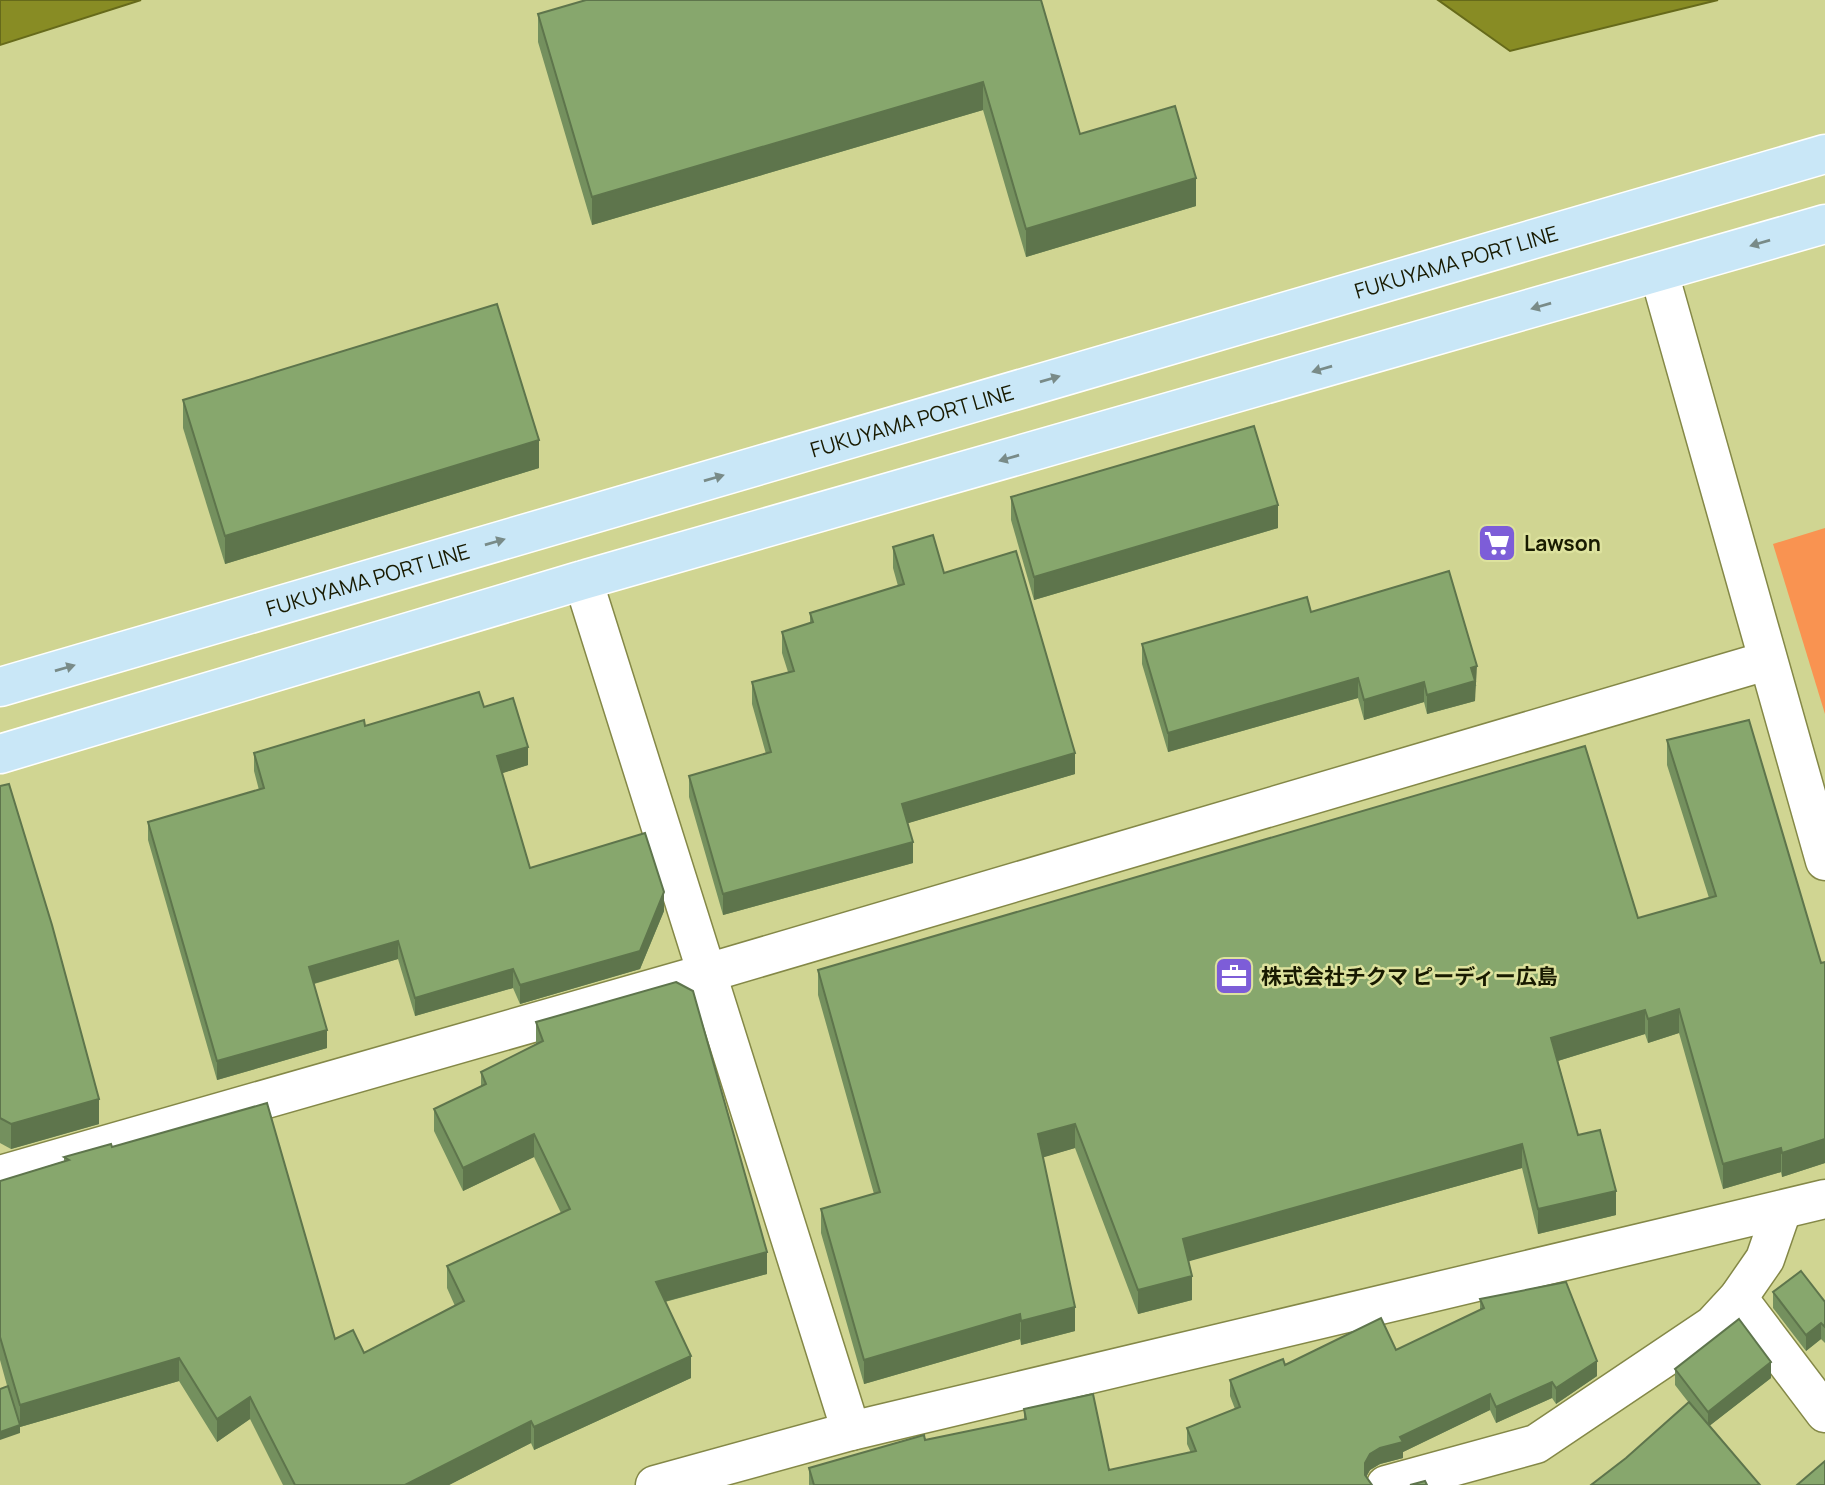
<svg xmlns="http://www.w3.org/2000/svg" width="1825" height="1485" viewBox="0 0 1825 1485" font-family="Manrope,'Noto Sans JP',sans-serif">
<rect width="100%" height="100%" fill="#d0d592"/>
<polygon fill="#f99351" points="1825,528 1825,714 1773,544"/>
<g fill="#888c24" stroke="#666a1a" stroke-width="2">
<polygon points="0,0 141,0 0,45"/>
<polygon points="1438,0 1718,0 1510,51"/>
</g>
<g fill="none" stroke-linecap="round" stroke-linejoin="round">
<g stroke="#848847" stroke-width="41">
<g id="minor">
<polyline points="1659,273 1825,861"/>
<polyline points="583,580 851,1431"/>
<polyline points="0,1175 707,973 1766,661"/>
<polyline points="1738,1298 1825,1413"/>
<polyline points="655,1485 851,1431 1825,1199"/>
<polyline points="1386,1485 1536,1444 1713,1325 1738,1298 1765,1259 1782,1210"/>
</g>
</g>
<g stroke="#fff" stroke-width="41">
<g id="major">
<path id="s1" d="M0,687L1825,154"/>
<polyline points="0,754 583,580 1825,224"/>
</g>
</g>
<use href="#minor" stroke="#fff" stroke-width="38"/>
<use href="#major" stroke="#c9e7f7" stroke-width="38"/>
</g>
<g fill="#74905e">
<polygon points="1041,0 1080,134 1196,206 1026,257 983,110 592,225 538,42 538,14"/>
<polygon points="183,400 539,468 225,564 183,428"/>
<polygon points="1011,497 1278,528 1034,600 1011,520"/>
<polygon points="893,547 944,573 1075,774 908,823 913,863 723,915 689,797 689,776 766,754 752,704 752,682 788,672 782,653 782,632 810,623 810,613 898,586 893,568"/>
<polygon points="1311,612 1477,686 1475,686 1475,701 1427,714 1424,702 1364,720 1358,698 1168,752 1142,664 1142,644"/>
<polygon points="484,707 528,765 502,773 530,868 664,911 640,969 520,1004 513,988 415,1016 398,959 314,984 327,1048 217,1080 148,840 148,822 259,790 254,771 254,753 365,726"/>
<polygon points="1667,740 1821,963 1825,962 1825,1163 1782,1177 1781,1172 1723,1189 1679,1033 1648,1043 1645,1034 1558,1061 1578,1135 1616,1215 1538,1234 1522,1168 1188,1261 1192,1300 1138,1314 1075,1148 1043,1157 1075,1331 1021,1345 1020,1339 864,1384 821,1233 821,1209 874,1194 818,995 818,970 1638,918 1709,898 1667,765"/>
<polygon points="0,786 99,1124 11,1149 0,1143"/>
<polygon points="536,1022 767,1274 665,1302 691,1378 534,1450 531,1443 449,1485 283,1485 250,1419 217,1442 179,1381 20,1427 20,1433 0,1360 0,1181 64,1161 64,1157 112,1147 335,1339 364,1353 455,1306 447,1288 447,1266 561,1213 534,1157 463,1191 434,1131 434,1109 481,1086 481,1072 536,1045"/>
<polygon points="1773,1292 1825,1302 1825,1343 1821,1339 1806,1351 1773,1308"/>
<polygon points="1480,1299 1597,1376 1556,1404 1552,1398 1496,1423 1490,1410 1403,1452 1403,1458 1380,1464 1370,1470 1366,1477 1372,1485 809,1485 809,1468 925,1440 1024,1420 1024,1409 1109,1470 1191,1453 1187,1444 1187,1428 1235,1409 1230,1396 1230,1380 1285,1365 1396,1350 1480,1310"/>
<polygon points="1675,1369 1771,1378 1709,1426 1626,1458 1689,1403 1675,1385"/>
</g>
<g fill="#5e754c">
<polygon points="983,82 983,110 592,225 592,197"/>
<polygon points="1196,178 1196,206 1026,257 1026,229"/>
<polygon points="539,440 539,468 225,564 225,536"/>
<polygon points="1278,505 1278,528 1034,600 1034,577"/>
<polygon points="1477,666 1475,701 1427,714 1427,695 1471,668"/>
<polygon points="1358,678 1358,698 1168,752 1168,733"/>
<polygon points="1424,682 1424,702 1364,720 1364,700"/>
<polygon points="528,747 528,765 497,775 497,756"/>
<polygon points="1075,753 1075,774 902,825 902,804"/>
<polygon points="913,842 913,863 723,915 723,894"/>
<polygon points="664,892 664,911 640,969 520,1004 520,985"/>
<polygon points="398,941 398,959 309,985 309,967"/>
<polygon points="513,969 513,988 415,1016 415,998"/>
<polygon points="1679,1009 1679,1033 1648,1043 1648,1019"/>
<polygon points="1645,1010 1645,1034 1551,1063 1551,1038"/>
<polygon points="327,1030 327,1048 217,1080 217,1061"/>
<polygon points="99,1099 99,1124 11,1149 11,1124"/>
<polygon points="1075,1124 1075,1148 1038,1159 1038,1134"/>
<polygon points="534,1134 534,1157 463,1191 463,1168"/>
<polygon points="1825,1139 1825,1163 1782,1177 1782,1153"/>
<polygon points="1522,1144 1522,1168 1183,1263 1183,1239"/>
<polygon points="1781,1148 1781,1172 1723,1189 1723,1164"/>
<polygon points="1616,1191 1616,1215 1538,1234 1538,1209"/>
<polygon points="767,1252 767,1274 656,1304 656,1282"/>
<polygon points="1192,1276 1192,1300 1138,1314 1138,1290"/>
<polygon points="1075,1307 1075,1331 1021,1345 1021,1321"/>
<polygon points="1020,1314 1020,1339 864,1384 864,1360"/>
<polygon points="1821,1323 1821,1339 1806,1351 1806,1335"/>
<polygon points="691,1356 691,1378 534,1450 534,1427"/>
<polygon points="179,1358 179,1381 20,1427 20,1433 0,1440 0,1432 20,1425 20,1405"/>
<polygon points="1597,1361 1597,1376 1556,1404 1556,1388"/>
<polygon points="1771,1362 1771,1378 1708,1427 1708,1412"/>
<polygon points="1552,1382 1552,1398 1496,1423 1496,1407"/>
<polygon points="1490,1394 1490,1410 1403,1452 1403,1458 1380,1464 1370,1470 1365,1479 1365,1463 1370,1454 1400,1437"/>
<polygon points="250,1397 250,1419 217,1442 217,1419"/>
<polygon points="531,1421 531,1443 449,1485 405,1485"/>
</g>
<g fill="#87a76d" stroke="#5e754c" stroke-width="2">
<polygon points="586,0 1041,0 1080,134 1175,106 1196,178 1026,229 983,82 592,197 538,14"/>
<polygon points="497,304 539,440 225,536 183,400"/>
<polygon points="1254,426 1278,505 1034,577 1011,497"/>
<polygon points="933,535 944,573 1016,551 1075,753 902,804 913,842 723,894 689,776 771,752 752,682 794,671 782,632 813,622 810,613 904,584 893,547"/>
<polygon points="1449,571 1477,666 1471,668 1475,681 1427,695 1424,682 1364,700 1358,678 1168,733 1142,644 1307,597 1311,612"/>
<polygon points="479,692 484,707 513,698 528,747 497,756 530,868 645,833 664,892 640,951 520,985 513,969 415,998 398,941 309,967 327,1030 217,1061 148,822 264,788 254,753 364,720 365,726"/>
<polygon points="1749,720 1821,963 1825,962 1825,1139 1782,1153 1781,1148 1723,1164 1679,1009 1648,1019 1645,1010 1551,1038 1578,1135 1600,1130 1616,1191 1538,1209 1522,1144 1183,1239 1192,1276 1138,1290 1075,1124 1038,1134 1075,1307 1021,1321 1020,1314 864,1360 821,1209 880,1192 818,970 1585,746 1638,918 1716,896 1667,740"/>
<polygon points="9,784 52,925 99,1099 11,1124 0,1118 0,786"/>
<polygon points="676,982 693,991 767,1252 656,1282 691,1356 534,1427 531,1421 405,1485 295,1485 250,1397 217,1419 179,1358 20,1405 0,1337 0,1181 69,1160 64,1157 111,1144 112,1147 267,1103 335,1339 353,1330 364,1353 464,1301 447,1266 570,1209 534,1134 463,1168 434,1109 486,1084 481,1072 543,1041 536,1022"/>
<polygon points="1801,1271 1825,1302 1825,1327 1821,1323 1806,1335 1773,1292"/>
<polygon points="1566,1282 1597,1361 1556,1388 1552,1382 1496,1407 1490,1394 1400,1437 1403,1442 1380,1448 1370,1454 1365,1463 1365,1475 1372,1485 814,1485 809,1468 924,1435 925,1440 1026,1419 1024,1409 1093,1394 1109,1470 1196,1451 1187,1428 1240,1407 1230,1380 1283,1359 1285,1365 1381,1318 1396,1350 1484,1308 1480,1299"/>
<polygon points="1739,1319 1771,1362 1708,1412 1675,1369"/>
<polygon points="8,1386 20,1425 0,1432 0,1389"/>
<polygon points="1689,1402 1760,1485 1591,1485 1626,1458"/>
<polygon points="1825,1461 1825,1485 1797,1485"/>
<polygon points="1425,1481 1427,1485 1410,1485"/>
</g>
<defs><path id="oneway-solid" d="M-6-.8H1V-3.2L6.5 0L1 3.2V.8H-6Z" transform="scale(1.75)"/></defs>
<g fill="#798b88">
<use href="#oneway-solid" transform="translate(1760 243) rotate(164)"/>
<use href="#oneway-solid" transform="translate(1541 306) rotate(164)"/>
<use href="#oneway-solid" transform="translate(1322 369) rotate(164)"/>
<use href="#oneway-solid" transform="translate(1050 379) rotate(-16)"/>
<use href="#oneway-solid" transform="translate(1009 458) rotate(164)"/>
<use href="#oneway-solid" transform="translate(714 478) rotate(-16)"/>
<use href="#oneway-solid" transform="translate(495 542) rotate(-16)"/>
<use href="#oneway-solid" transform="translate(65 668) rotate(-16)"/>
</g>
<defs>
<g id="supermarket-square" transform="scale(2.0125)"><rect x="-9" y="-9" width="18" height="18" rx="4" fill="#7d5dd8" stroke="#dde29e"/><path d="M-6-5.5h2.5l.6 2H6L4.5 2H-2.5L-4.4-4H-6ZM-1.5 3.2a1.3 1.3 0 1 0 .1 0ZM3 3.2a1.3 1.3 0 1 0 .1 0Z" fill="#fff"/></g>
<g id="office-square" transform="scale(2.0125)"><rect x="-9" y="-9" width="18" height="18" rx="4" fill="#7d5dd8" stroke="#dde29e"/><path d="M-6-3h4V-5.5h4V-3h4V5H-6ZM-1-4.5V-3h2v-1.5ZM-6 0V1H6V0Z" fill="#fff"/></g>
</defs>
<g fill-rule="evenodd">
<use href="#supermarket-square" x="1497" y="543"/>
<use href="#office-square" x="1234" y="976"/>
</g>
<g text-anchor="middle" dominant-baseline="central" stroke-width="5" stroke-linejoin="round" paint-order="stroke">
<g font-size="21" fill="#181a01" stroke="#dde29e">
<text stroke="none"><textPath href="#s1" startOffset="1517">FUKUYAMA PORT LINE</textPath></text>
<text stroke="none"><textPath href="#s1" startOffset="950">FUKUYAMA PORT LINE</textPath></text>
<text stroke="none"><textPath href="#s1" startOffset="383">FUKUYAMA PORT LINE</textPath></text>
</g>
<g font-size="21" font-weight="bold" fill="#181a01" stroke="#dde29e" text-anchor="start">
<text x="1524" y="543">Lawson</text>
<text x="1261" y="976">株式会社チクマ ピーディー広島</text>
</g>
</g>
</svg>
